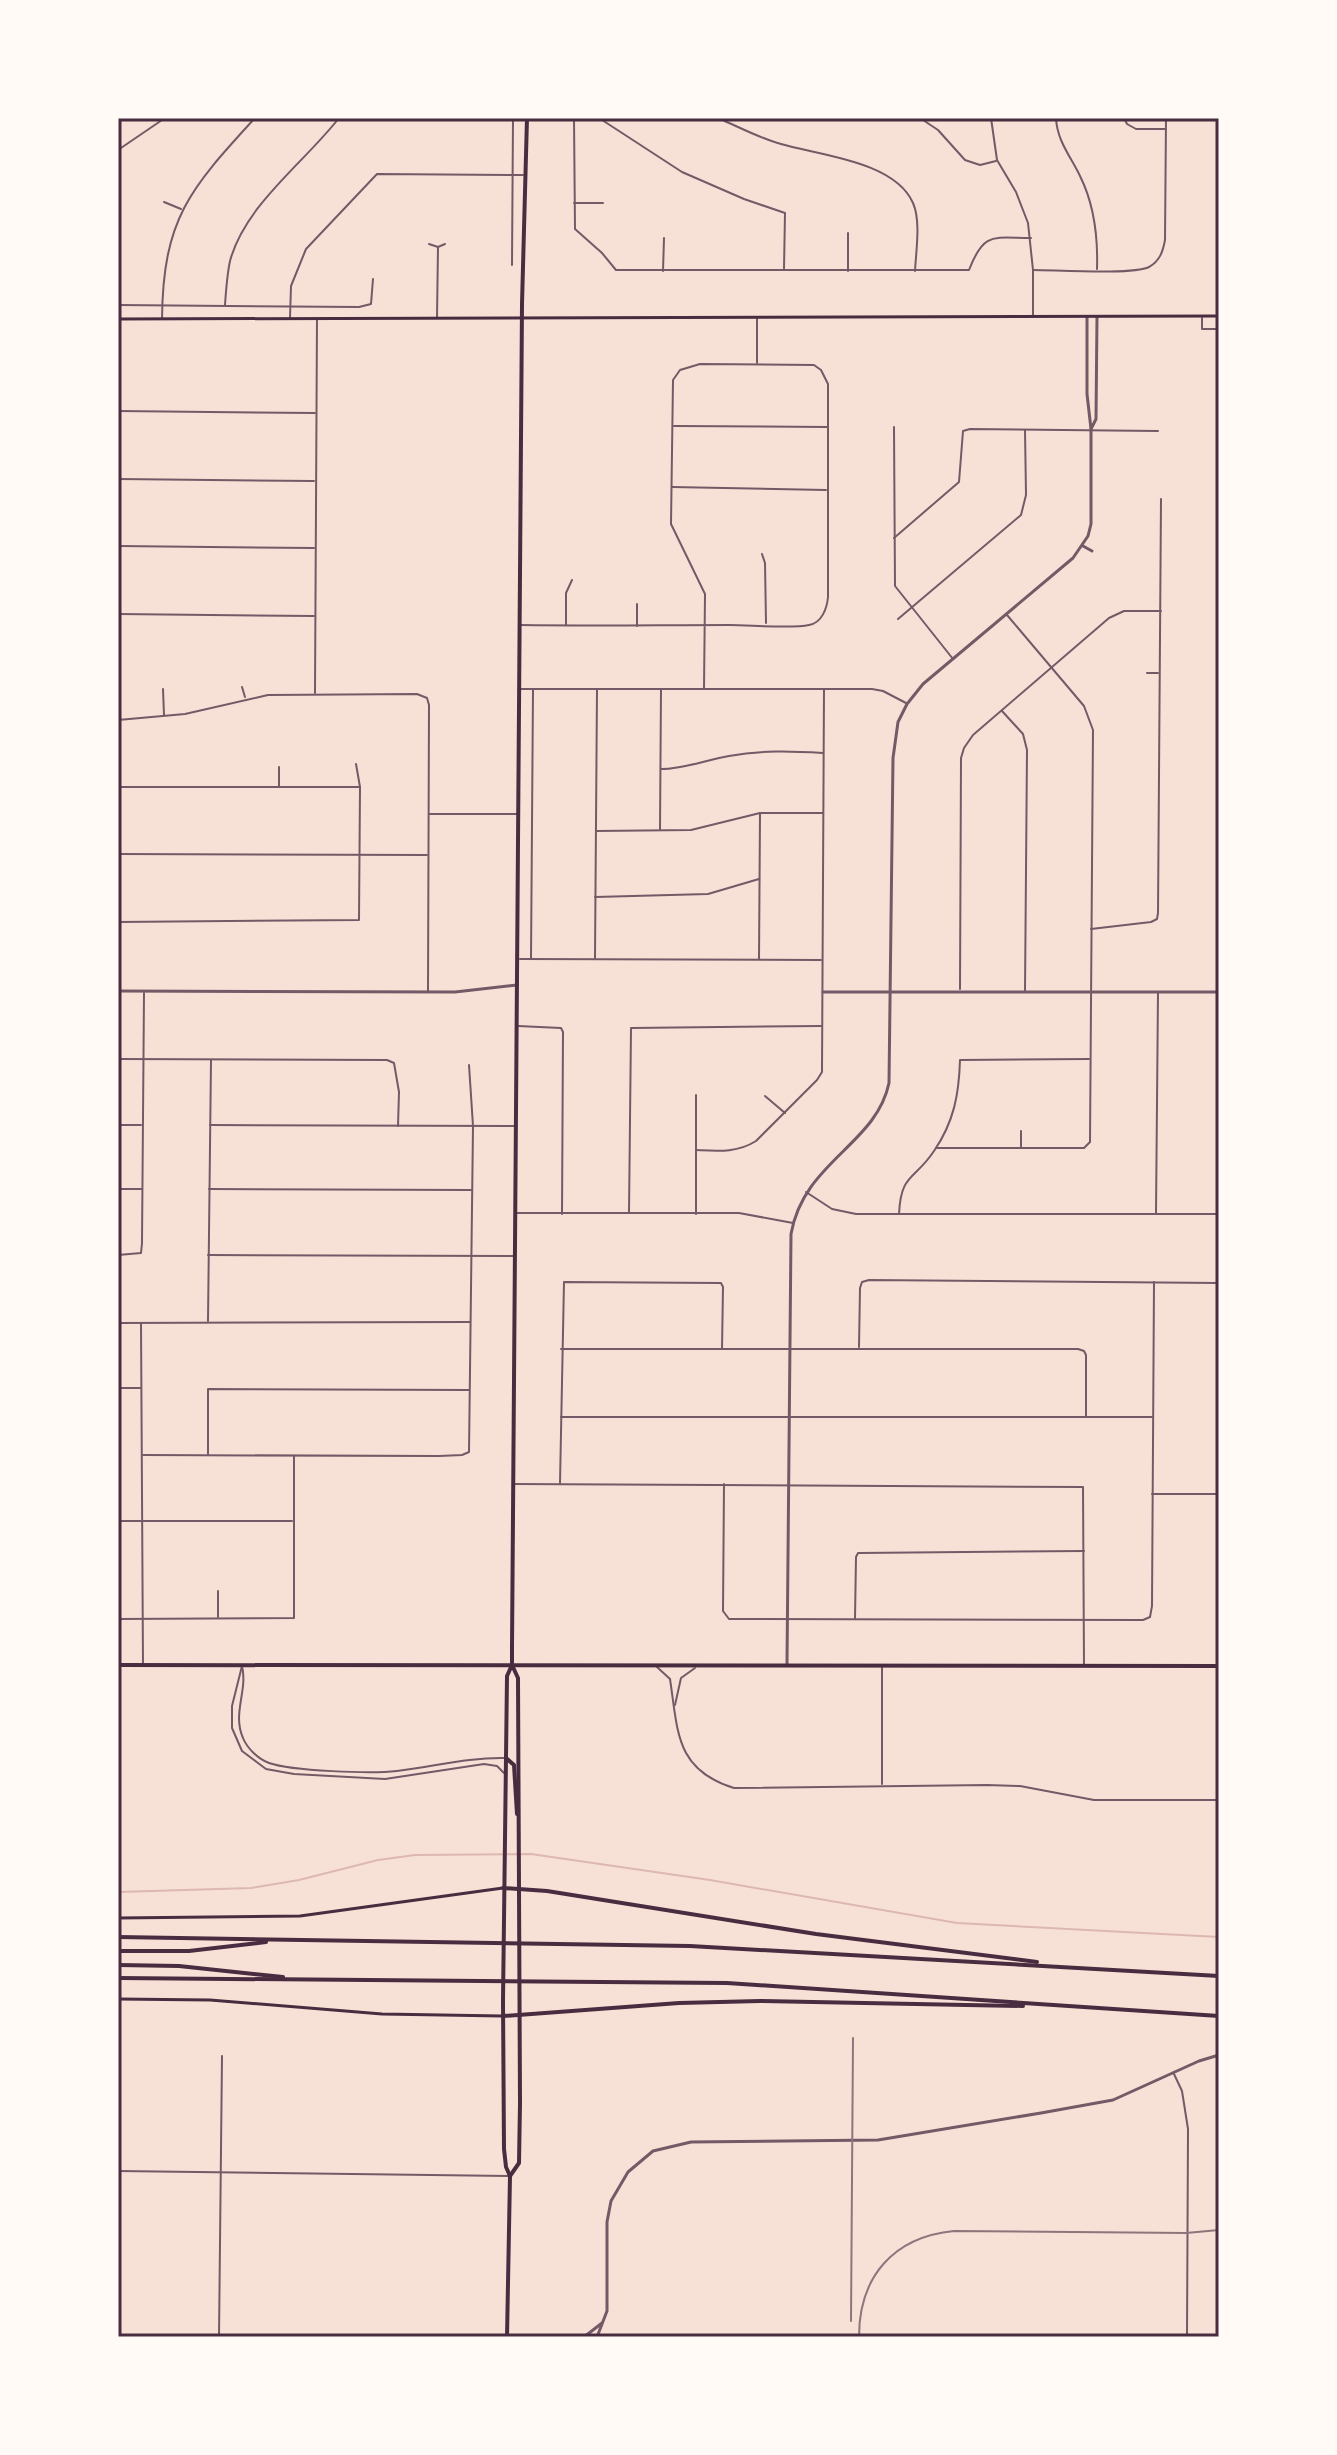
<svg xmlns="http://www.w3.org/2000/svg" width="1337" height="2455" viewBox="0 0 1337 2455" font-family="Manrope,sans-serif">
<rect width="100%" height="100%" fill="#f7e1d7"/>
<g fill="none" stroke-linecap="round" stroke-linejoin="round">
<polyline stroke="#dcb8b0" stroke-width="2" points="118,1892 251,1888 299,1880 378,1860 415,1855 531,1854 710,1880 957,1923 1219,1937"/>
<g stroke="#755966" stroke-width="2">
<path d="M574,118L575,229L602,253L616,270H969C984,231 993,238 1031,238"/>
<polyline points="599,118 682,172 744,199 785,213 784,269"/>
<path d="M718,118C739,127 759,138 781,144C818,155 895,161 913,203C921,221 916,251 915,271"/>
<polyline points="920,118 938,130 965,160 980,165 996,161"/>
<polyline points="991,118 997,160 1016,192 1028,223 1033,270 1033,316"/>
<path d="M1056,118C1057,141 1071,157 1080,176C1094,204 1098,238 1097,269"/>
<polyline points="1124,118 1127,124 1136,129 1166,129"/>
<polyline points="118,150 165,118"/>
<polyline points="164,202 181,209"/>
<polyline points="574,203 603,203"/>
<polyline points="848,233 848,271"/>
<polyline points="429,244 438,247 445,244"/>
<polyline points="512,265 513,118"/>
<path d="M1033,270C1056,270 1133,275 1149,267C1160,261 1163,251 1165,240L1166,118"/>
<polyline points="663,271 664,238"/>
<polyline points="118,305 359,307 371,304 373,279"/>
<path d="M225,305C226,290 227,275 230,261C245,205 304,163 339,118"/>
<polyline points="290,318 291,286 306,249 377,174 523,175"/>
<polyline points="437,318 438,247"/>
<polyline points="757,318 757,363"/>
<polyline points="1202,318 1202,329 1219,329"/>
<path d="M162,319C163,218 190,189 255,118"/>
<polyline points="118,411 315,413"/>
<polyline points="674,426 828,427"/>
<polyline points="894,427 895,586 953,659"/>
<polyline points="118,479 314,481"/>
<polyline points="672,487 826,490"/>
<polyline points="894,538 959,482 963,431 970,429 1158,431"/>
<polyline points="118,546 314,548"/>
<polyline points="762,554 765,563 766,623"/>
<polyline points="118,614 314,616"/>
<polyline points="898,619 1021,515 1026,495 1025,430"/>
<path d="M521,625C591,626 660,625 730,625C750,625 792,629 809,625C822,623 827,608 828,597V384L821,370L814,365L700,364L680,370L673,380L671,524L705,594L704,688"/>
<polyline points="566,625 566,593 572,580"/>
<polyline points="637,626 637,604"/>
<polyline points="1147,673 1158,673"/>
<polyline points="242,687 245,697"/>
<polyline points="163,689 164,715"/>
<polyline points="520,689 872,689 883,691 906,703"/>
<polyline points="315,693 317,319"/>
<polyline points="1002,711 1023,734 1027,750 1025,992"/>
<polyline points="118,720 185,714 268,695 417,694 427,698 429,705 428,991"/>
<path d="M661,769C684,769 705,760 729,756C761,750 791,751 823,753"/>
<polyline points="279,786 279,767"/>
<polyline points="118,787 359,787"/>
<polyline points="429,814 517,814"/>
<polyline points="660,830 661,689"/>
<polyline points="596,831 691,830 760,813 823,813"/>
<polyline points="118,854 427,855"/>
<polyline points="595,897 708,894 759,879"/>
<polyline points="118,922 359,920 360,787 356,764"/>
<polyline points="1091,929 1151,922 1157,919 1158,913 1161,499"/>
<polyline points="595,958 597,689"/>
<polyline points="520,959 821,960"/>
<polyline points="531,959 533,690"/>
<polyline points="759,959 760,813"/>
<polyline points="960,989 961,758 964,748 973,735 1109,618 1124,611 1161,611"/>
<polyline points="518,1026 561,1028 563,1032 562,1214"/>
<polyline points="118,1059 387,1060 394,1063 399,1092 398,1126"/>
<polyline points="765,1096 785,1113"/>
<polyline points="118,1125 141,1125"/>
<polyline points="210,1125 515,1126"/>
<polyline points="1021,1147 1021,1131"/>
<polyline points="936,1148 1084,1148 1090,1142 1093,730 1084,706 1007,615"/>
<path d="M696,1150C718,1151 737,1153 756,1141L817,1080L822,1072L824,689"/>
<polyline points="118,1189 142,1189"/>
<polyline points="209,1189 471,1190"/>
<polyline points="806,1192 832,1209 856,1214 1219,1214"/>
<polyline points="515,1213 739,1213 793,1223"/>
<polyline points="629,1213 631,1028 821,1026"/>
<polyline points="1156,1213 1158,992"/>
<polyline points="696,1214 696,1095"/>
<path d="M899,1214C901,1173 914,1181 934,1151C954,1122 959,1094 960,1060L1089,1059"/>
<polyline points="118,1255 141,1253 142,1243 144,993"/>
<polyline points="208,1255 514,1256"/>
<polyline points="208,1321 211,1060"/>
<polyline points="118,1323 470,1322"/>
<polyline points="141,1323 143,1664"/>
<polyline points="859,1347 860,1288 862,1282 869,1280 1219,1283"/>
<polyline points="561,1349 1078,1349 1084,1351 1086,1355 1086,1416"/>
<polyline points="118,1388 141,1388"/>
<polyline points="561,1417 1152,1417"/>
<polyline points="208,1454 208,1389 469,1390"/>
<polyline points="143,1455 439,1456 462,1455 469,1452 473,1126 469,1065"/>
<polyline points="560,1483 564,1282 721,1283 723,1287 722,1349"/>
<polyline points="513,1484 1083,1487 1084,1665"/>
<polyline points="724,1484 723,1611 729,1619 1143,1620 1150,1617 1152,1606 1154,1282"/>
<polyline points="1152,1494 1219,1494"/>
<polyline points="118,1521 292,1521"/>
<polyline points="1219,1562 1219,1763"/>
<polyline points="218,1591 218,1617"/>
<polyline points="118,1619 294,1618 294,1456"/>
<polyline points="855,1619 856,1557 858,1553 1084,1551"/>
<polyline points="242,1666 232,1706 232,1728 242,1751 266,1769 294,1774 385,1779 484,1764 497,1766 504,1773"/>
<path d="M242,1666C248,1691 232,1713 243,1738C247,1748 258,1759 269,1763C292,1771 371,1774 397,1771C433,1767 468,1757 506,1758"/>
<path d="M657,1667L670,1679C678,1731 675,1770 734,1788L987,1785L1020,1786L1094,1800H1219"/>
<polyline points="882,1667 882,1784"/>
<polyline points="675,1705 681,1678 695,1668"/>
<polyline points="1174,2074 1182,2091 1188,2129 1187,2337"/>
<polyline points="118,2171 509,2176"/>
<polyline points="219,2337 222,2056"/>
</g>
<g stroke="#755966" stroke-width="3">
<polyline points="1091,429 1096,419 1097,317"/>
<polyline points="1083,546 1092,551"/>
<polyline points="118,991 455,992 517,985"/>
<polyline points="823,992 1219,992"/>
<path d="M787,1664L791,1234C804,1161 876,1145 889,1083L893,758L898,722L907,704L923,684L1073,558L1088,536L1091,524V429L1087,394V317"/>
<polyline points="584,2337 602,2323"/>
<polyline points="597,2337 607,2311 607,2222 611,2201 628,2172 653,2151 691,2142 878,2140 1041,2113 1113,2100 1199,2061 1219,2055"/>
</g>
<g stroke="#4a2c40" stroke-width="3">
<polyline points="118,319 1219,316"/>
<polyline points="118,1918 300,1916 503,1888"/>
<polyline points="118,1999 210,2000 382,2014 502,2016"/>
</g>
<g stroke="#4a2c40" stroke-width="4">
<polyline points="118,1665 1219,1666"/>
<polyline points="506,1758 514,1765 517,1814"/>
<polyline points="510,2176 519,2163 520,2103 518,1678 512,1665 512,1649 522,304 527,118"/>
<polyline points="507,2337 510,2176 506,2167 504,2149 503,2001 507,1676 512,1665"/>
</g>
<g stroke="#4a2c40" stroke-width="4">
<polyline points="503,1888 547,1891 816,1934 1037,1962"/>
<polyline points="118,1937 690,1946 1219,1976"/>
<polyline points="118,1951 189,1951 266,1942"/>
<polyline points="118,1965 179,1966 283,1977"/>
<polyline points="118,1978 727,1983 1219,2016"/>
<polyline points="503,2016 679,2003 760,2001 1023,2006"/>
</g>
<g stroke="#8f747c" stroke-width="2">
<polyline points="851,2321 853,2038"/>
<path d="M859,2337C859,2277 893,2237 954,2231L1186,2233L1219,2230"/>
</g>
</g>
<rect width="1337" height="2455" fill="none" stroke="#fffaf5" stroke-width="240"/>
<rect x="120" y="120" width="1097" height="2215" fill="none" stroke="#4a2c40" stroke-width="3"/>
</svg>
